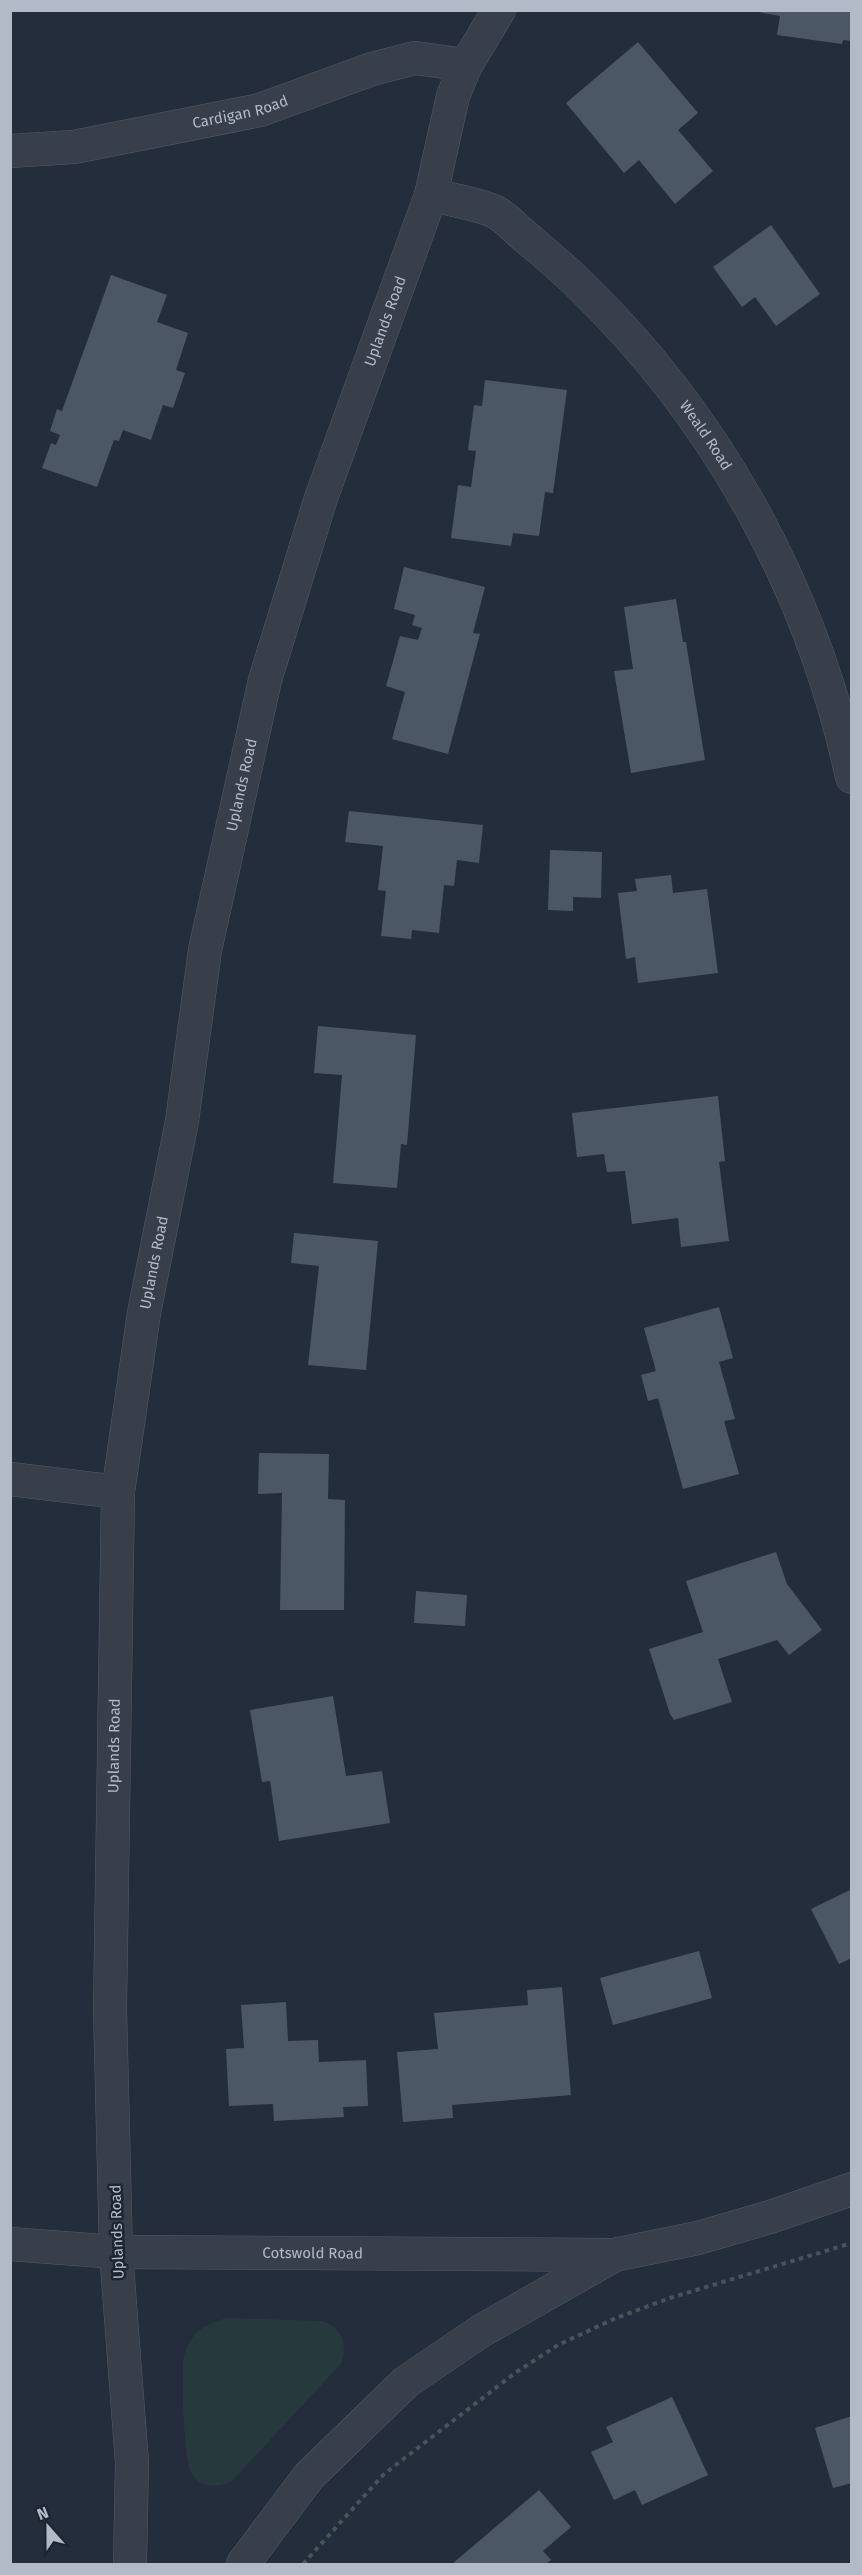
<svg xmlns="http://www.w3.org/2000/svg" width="862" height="2575" viewBox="0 0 862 2575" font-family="'Fira Sans',sans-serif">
<rect width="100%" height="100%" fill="#242d3b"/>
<path fill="#26393c" d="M226,2318L323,2321C343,2329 348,2345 341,2364L231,2482C216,2488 199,2488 191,2472C183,2459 182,2378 183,2361C184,2355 186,2348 189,2343C197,2328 210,2323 226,2318Z"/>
<g fill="#4c5766">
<polygon points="748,10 852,10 852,41 843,40 842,44 777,35 780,16"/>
<polygon points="638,42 698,113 678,130 713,171 675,204 639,160 624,173 566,103"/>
<polygon points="771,225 820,294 776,326 755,297 742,307 713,267"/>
<polygon points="111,275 167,295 157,322 188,333 176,370 185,373 173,408 163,405 151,440 123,430 119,441 114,440 97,487 42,468 51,443 56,445 60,435 50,431 57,409 62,411"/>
<polygon points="485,380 567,390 553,493 545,492 539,536 513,533 511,546 451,538 458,485 471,487 476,451 468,450 474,405 482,406"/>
<polygon points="404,567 485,587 473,633 480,634 448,754 392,739 405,692 386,686 400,636 418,640 422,628 412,625 415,615 394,609"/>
<polygon points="676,599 683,642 686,642 705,760 631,773 614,671 633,669 624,607"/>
<polygon points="349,811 483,825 479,863 457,860 454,886 444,885 439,933 412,930 411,939 381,936 386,891 378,890 383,846 345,842"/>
<polygon points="550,850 602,852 601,898 573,897 573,911 548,910"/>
<polygon points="671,875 673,893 707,889 718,973 638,983 635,957 626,959 618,893 637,891 635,879"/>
<polygon points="318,1026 416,1035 407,1145 401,1144 397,1188 333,1183 342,1075 314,1073"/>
<polygon points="718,1096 725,1161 719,1162 729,1241 681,1247 678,1218 632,1224 625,1171 607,1172 604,1154 577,1157 572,1113"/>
<polygon points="294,1233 378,1241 366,1370 308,1365 319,1266 291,1263"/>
<polygon points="719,1307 733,1358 719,1362 735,1419 724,1421 739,1474 683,1489 658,1398 648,1401 641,1375 656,1371 644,1328"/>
<polygon points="259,1453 329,1454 328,1499 345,1500 344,1610 280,1610 282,1493 258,1494"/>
<polygon points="776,1552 787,1584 822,1630 789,1655 777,1640 718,1659 732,1702 674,1720 670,1714 649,1649 703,1632 686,1581"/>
<polygon points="416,1591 467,1595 465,1626 414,1623"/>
<polygon points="333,1696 346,1776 382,1771 390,1823 279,1841 270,1781 262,1782 250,1710"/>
<polygon points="852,1889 852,1958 839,1964 811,1909"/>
<polygon points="699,1951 712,1998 613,2025 600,1978"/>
<polygon points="562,1987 571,2095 452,2105 453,2118 403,2122 397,2052 438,2049 434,2013 528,2005 527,1990"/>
<polygon points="286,2002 288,2041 318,2040 319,2062 366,2060 368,2106 343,2107 344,2117 274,2121 273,2104 229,2106 226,2049 244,2048 241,2005"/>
<polygon points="672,2397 708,2475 642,2505 635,2490 614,2500 591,2452 613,2442 606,2427"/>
<polygon points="852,2416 852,2483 833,2488 815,2428"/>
<polygon points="539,2490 571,2527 543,2551 551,2560 546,2564 452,2564"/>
</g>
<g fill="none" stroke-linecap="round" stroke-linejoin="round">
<g stroke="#535a66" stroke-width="34">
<g id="minor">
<path id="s1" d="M10,151L74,147L260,110L372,69L415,58L466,65"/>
<path id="s2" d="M431,195C448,199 483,205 497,213C506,218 514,227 521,233C542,251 563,268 582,287C719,420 812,591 852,777"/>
<polyline points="10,1479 118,1492"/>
<path id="s3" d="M10,2244L116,2252L614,2255L698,2238L770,2217L852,2189"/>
<path id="s4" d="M130,2564L132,2463L116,2252L110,2009L118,1492L144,1313L182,1121L205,950L265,680L321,498L431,195L453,96L466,65L499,10"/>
<polyline points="243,2564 309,2476 406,2382 481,2331 613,2256"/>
</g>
</g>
<polyline stroke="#445659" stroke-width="4" stroke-dasharray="4.5 4.5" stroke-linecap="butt" points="303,2564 384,2474 515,2373 558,2345 616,2318 670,2298 852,2243"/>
<use href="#minor" stroke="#383f4b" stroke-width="33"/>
</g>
<g text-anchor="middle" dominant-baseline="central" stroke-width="5" stroke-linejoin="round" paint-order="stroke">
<g font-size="15" fill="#b3bac7" stroke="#1d2530">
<text stroke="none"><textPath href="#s1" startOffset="234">Cardigan Road</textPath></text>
<text stroke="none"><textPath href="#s4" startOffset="2277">Uplands Road</textPath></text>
<text stroke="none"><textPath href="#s2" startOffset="375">Weald Road</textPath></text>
<text stroke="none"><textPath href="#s4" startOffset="1791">Uplands Road</textPath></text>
<text stroke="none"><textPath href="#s4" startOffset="1305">Uplands Road</textPath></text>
<text stroke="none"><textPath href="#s4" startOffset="819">Uplands Road</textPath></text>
<text transform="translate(117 2232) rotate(-92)">Uplands Road</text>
<text stroke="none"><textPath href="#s3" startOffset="303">Cotswold Road</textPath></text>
</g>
</g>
<rect width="862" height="2575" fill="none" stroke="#b3bac7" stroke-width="24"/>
<g transform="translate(48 2527) rotate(339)" stroke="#1d2530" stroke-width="4.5" paint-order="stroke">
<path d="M0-4.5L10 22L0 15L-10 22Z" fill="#b3bac7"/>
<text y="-9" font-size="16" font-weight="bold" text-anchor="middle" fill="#b3bac7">N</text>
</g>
</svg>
